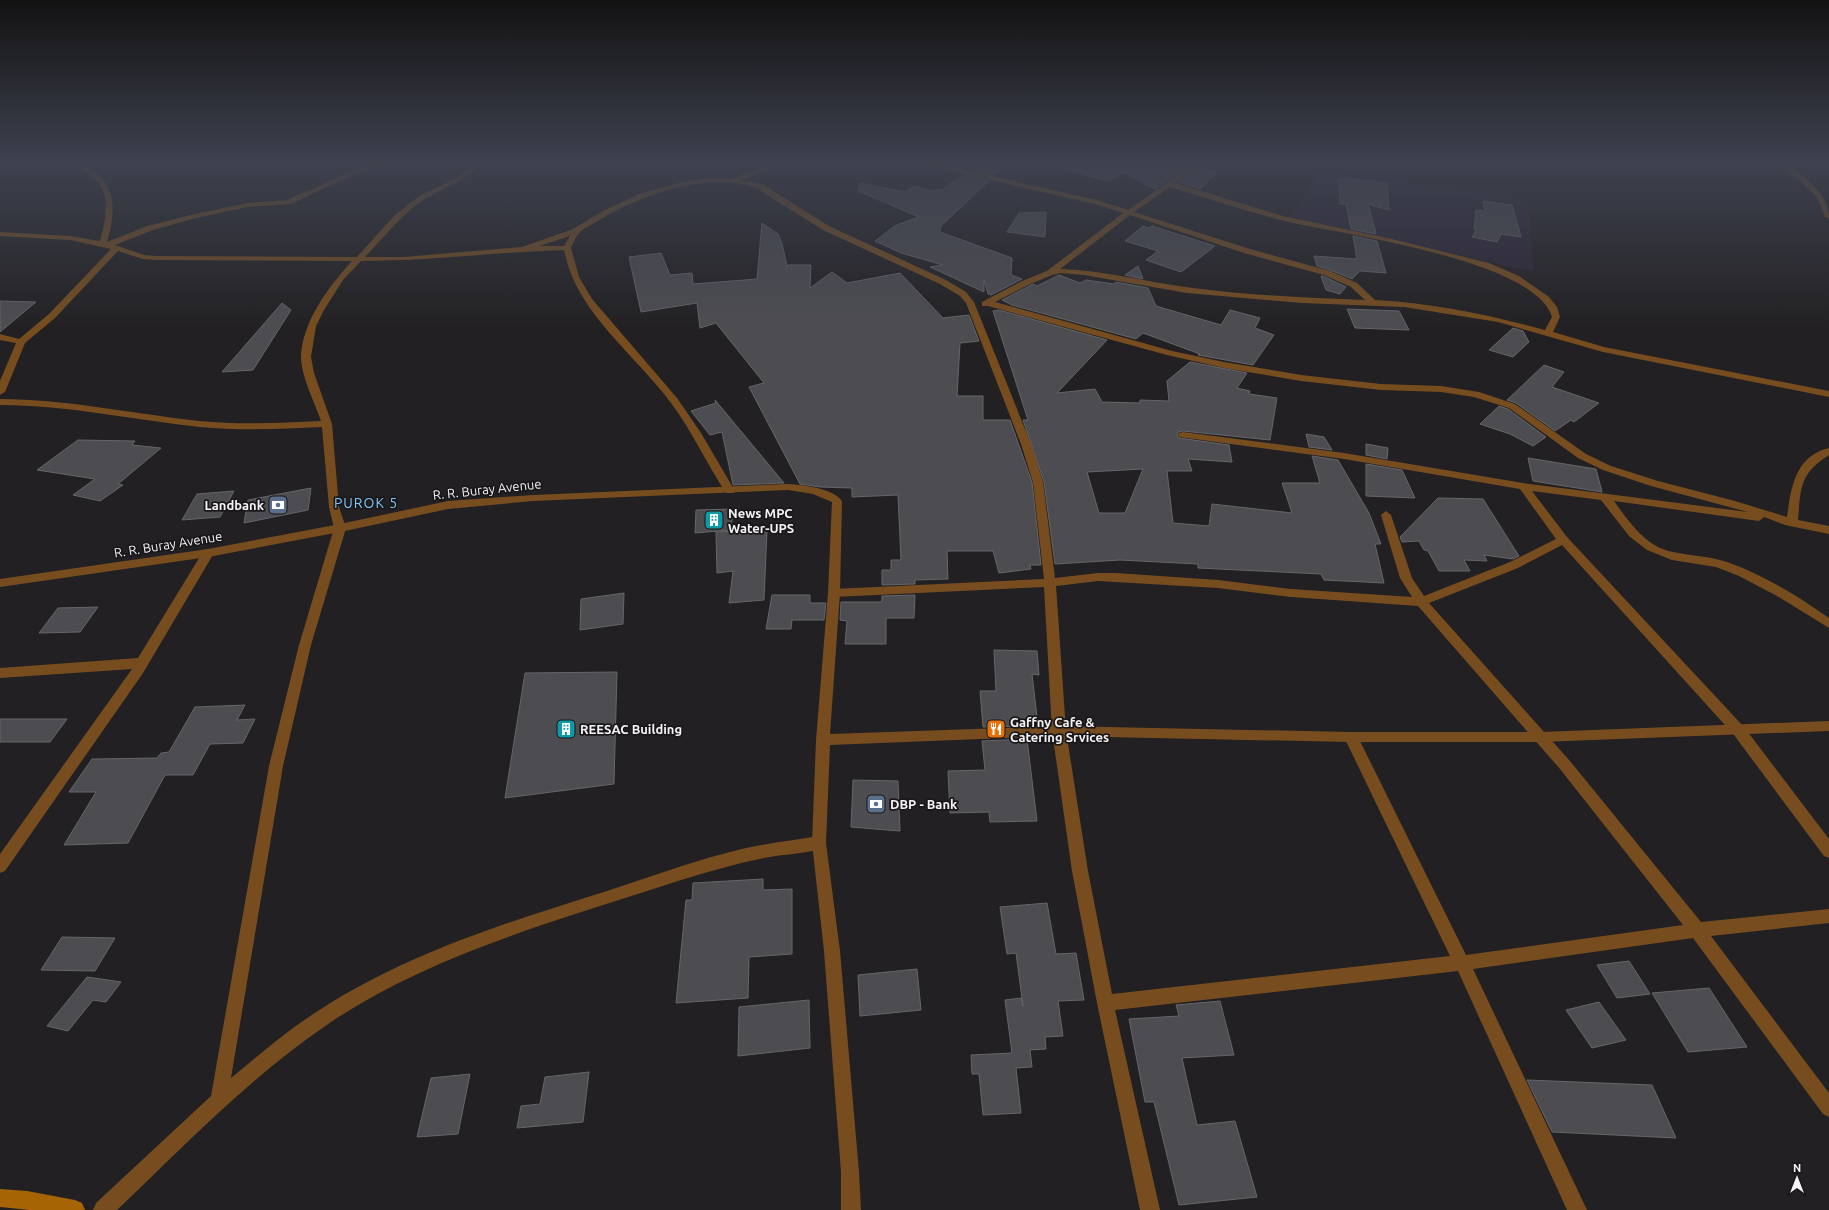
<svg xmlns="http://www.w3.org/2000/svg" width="1829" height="1210" viewBox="0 0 1829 1210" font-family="Ubuntu,sans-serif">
<rect width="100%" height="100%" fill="#222022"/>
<g fill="#2b2434">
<polygon points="107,161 170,161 121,172"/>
<polygon points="1319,172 1528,199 1534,272 1291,217"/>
</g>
<g fill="#4d4d51" stroke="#66666a" fill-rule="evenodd">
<polygon points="984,161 1010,161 995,175 971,170"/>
<polygon points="1056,161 1171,161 1189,165 1155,189 1124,173 1107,181 1055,166"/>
<polygon points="1199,167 1217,172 1200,189 1178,182"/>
<polygon points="963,175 989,181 941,226 940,232 1012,258 1011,275 1022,279 991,295 988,294 984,280 984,292 930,267 943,265 901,253 875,241 896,225 919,217 858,191 860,183 905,192 913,186 934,191 936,189 941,190"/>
<polygon points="1339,178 1387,183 1389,210 1368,204 1376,234 1351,229 1346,204 1340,204"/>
<polygon points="1483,201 1512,205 1521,237 1501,234 1497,242 1472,237 1476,230 1474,229 1476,210 1485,211"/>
<polygon points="1046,212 1045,237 1007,232 1019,213"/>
<polygon points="762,223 778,234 782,243 787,267 788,265 811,265 810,288 832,272 847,283 900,273 943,318 969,315 979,341 960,343 957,396 983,396 983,420 1010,420 1032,482 1041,565 1030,565 1031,569 999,573 993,551 947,551 948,579 915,580 915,584 882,585 882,570 891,570 891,560 901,560 898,495 852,497 852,488 820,487 800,484 749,387 764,383 716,323 700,328 697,303 641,312 629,257 661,253 670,275 692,273 693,284 757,279"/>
<polygon points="1143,226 1148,228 1152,226 1215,246 1181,272 1146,260 1158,251 1125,241"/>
<polygon points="1353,236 1377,241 1386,273 1360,271 1352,279 1330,270 1317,266 1314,256 1357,259"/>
<polygon points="1138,266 1143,279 1125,275"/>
<polygon points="1059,275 1080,283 1086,280 1114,284 1116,282 1148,288 1156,306 1221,325 1230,310 1260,318 1255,328 1274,335 1253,365 1198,355 1200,354 1143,333 1136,339 1012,305 1002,300 1029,286 1033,284 1037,286"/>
<polygon points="1321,276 1323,276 1346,287 1340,294 1326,290"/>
<polygon points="0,301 36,302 0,332"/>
<polygon points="282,303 291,310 253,370 222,372"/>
<polygon points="1347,309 1399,311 1409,330 1355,328"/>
<path d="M999,310L1107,340L1057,393L1095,389L1102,402L1140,403V400L1169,401L1167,381L1190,362L1247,373L1237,388L1250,391L1249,394L1277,398L1270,440L1183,431L1178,432L1177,436L1179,438L1229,445L1232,462L1188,459L1192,471H1167L1173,523L1209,526L1212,504L1292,513L1282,483H1320L1312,456L1338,460L1369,513L1381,544H1375L1384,583L1324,580L1321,574L1198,568V564L1120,560L1055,564L1044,482L1023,420H1028L993,311ZM1143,469L1125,513H1099L1087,472Z"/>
<polygon points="1513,328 1523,331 1529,342 1513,357 1489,350"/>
<polygon points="1544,365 1564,372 1552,387 1599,403 1574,422 1571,420 1555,431 1516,403 1507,400"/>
<polygon points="715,400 730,418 784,483 733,485 722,432 710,435 691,411 716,403"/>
<polygon points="1499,406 1508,409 1546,437 1533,446 1510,434 1480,424"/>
<polygon points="1306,434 1324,437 1332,450 1309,447"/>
<polygon points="78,440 135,441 132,445 161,448 118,484 123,485 100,501 73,495 95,479 37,470"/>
<polygon points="1366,444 1388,448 1387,459 1366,455"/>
<polygon points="1528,458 1596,469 1602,492 1533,481"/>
<polygon points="1366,464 1402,470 1415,498 1366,496"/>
<polygon points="311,488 308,510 244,523 248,500"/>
<polygon points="234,491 220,517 182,520 197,494"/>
<polygon points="1438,498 1483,499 1519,556 1513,559 1484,555 1487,561 1464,560 1470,571 1439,571 1428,551 1424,550 1419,541 1402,542 1400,537"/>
<polygon points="733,509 731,530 695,533 696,510"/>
<polygon points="767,530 764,600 729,603 733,571 717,573 716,532"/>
<polygon points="624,593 623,624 580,630 581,599"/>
<polygon points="772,595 810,595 810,603 826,603 824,620 792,620 791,629 766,629"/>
<polygon points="915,595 914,618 886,618 886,644 845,644 847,621 840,620 841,602 882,602 882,596"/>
<polygon points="98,607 80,632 39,633 58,608"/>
<polygon points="994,650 1037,651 1039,675 1032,674 1037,717 1024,717 1025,726 983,727 980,691 996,691"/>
<polygon points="617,672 614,784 505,798 525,673"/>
<polygon points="245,705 237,720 255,719 243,743 210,744 193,775 165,775 128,843 64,845 96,792 69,792 92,759 157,758 161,753 169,752 195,707"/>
<polygon points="0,719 67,719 50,742 0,742"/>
<polygon points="1027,739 1037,821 990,822 989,812 950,813 948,771 985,770 982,741"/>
<polygon points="853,780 898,781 900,831 851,827"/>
<polygon points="763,879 763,890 792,889 792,954 749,957 748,998 676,1003 686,900 692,900 693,883"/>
<polygon points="1047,903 1056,954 1076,953 1084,1000 1058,1001 1063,1036 1045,1037 1046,1049 1030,1050 1032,1067 1016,1068 1021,1113 983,1115 979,1074 972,1074 971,1055 1012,1053 1005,1000 1021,998 1023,1006 1016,953 1007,954 1000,907"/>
<polygon points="62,937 115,938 95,971 41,970"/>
<polygon points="1629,961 1650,994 1617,998 1597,965"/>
<polygon points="917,969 921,1010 860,1016 858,975"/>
<polygon points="87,977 121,982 106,1002 93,1000 68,1031 47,1026"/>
<polygon points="1709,988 1747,1047 1688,1052 1652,993"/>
<polygon points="809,1000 810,1048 738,1056 739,1007"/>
<polygon points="1220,1001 1234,1055 1182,1058 1197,1125 1235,1121 1257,1197 1179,1205 1154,1102 1145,1102 1129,1019 1179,1016 1176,1005"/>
<polygon points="1599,1002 1626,1040 1592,1048 1566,1010"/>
<polygon points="589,1072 583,1122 517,1128 521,1106 540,1104 545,1077"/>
<polygon points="470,1074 458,1134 417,1137 431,1078"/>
<polygon points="1527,1080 1652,1085 1676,1138 1552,1132"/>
</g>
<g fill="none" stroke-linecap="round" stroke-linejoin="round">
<g fill="#774d1f" fill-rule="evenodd">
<path d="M74,161C82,161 85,165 92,170C118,188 115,215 107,242L147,226L195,214L248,203L287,200L350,172L388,161H398L354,174L291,204L248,207L196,218L153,230L115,245L144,255L156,256L357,257L394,216L419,196L457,178L477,161H484C468,179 446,187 425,199C402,214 384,237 365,257H404L522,247L573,229L603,211L639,194L679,183L708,178L730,179L781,161H790L741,180L762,184L829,226L946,280L966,292L974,302L1031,444L1043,482L1055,578L1098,573H1116L1218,580L1291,589L1412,597L1400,578L1381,515L1386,511L1391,515L1412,578L1424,596L1510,562L1556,539L1520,489L1344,459L1179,437L1178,435L1179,433L1183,432L1344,453L1523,483L1748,512L1651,486L1603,470L1578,458L1509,408L1474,397L1441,392L1381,390L1301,381L1224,368L1167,355L988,306H982V302L1022,281L1047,271L1123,213L1095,204L916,163L913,161H925L1097,200L1128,210L1198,161H1205L1175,183L1283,216L1392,239L1489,263L1519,276L1549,297L1557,307L1560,317L1553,332L1604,347L1829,391V397L1603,352L1498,322L1404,307L1302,303L1187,293L1084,275L1061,273L1052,275L1028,285L995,302L1172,351L1224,362L1301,375L1381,384L1441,386L1479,392L1515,404L1586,454L1611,466L1658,481L1735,501L1787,517C1791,488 1795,456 1829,448V455C1799,474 1801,488 1798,520L1829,526V534L1785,525L1764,517L1759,521L1614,501C1629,522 1646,547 1673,552C1692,556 1711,556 1730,563C1765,576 1798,596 1829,618V628L1777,596L1739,576L1716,567L1672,560L1647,550L1629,536L1601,500L1532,491L1567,537L1744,727L1829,839V858L1824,856L1734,735L1562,545L1518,568L1429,603L1570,761L1701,922L1829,909V923L1711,936L1829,1093V1117L1823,1114L1693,938L1473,969L1587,1210H1567L1458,971L1115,1010L1160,1210H1140L1097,1003L1072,871L1052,731L1044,587L834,597L830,596L828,593L830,590L834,589L1044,579L1033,482L1021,444L966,303L960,296L940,284L823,230L756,188C708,171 643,194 601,219C594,223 586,227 580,232C576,236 573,243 571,248L579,277L592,299L677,398L701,433L735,491L734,493H726C707,464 692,431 671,403C635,354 576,313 564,250C496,252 429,261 361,261L343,280L324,310L316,326L311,357L314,373L332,424L339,507L346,528L311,645L283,766L231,1078C260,1054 289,1029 321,1009C408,953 508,922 607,891C653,876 698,859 746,848C770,843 794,840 819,836L824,838L826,843L824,848C806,854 783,854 764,858C735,864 706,872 678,881C562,919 432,954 331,1022C252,1075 185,1145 117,1210H93L96,1203L211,1096L269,766L299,645L334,528L329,507L322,427C282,429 241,431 200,427C133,420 68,405 0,405V399C67,399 133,414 199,421C240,425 281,423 321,421C315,403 301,376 301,357C302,322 329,286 352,261L156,260L143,259L118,251L55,318L25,343L5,392L0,395V381L16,343L0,340V334L19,339L49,314L111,249L70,240L0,236V232L70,236L100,241C105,224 111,196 97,181C90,174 80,169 74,161ZM1170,187C1207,198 1243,210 1280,220C1336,234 1534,258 1552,317L1545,330C1490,315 1433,303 1375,300L1357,283L1330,271L1250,249L1134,212ZM1130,215L1244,253L1324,275L1351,287L1365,300C1306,298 1245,295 1186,287C1145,282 1103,270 1060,269ZM570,236L564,246H539ZM1098,581L1218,588L1291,597L1418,606L1560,769L1683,925L1466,955L1356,733L1351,732L1346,733L1344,737L1450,956L1112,994L1088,871L1066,731L1056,586Z"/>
<polygon points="821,161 891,161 888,163 852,166 824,163"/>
<path d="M1778,161H1785C1804,178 1829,192 1829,219L1825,217L1817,197Z"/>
<polygon points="208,549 212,550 214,553 143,673 5,871 0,873 0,854 132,669 0,678 0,668 138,658 204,550"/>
</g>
<path fill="#774d1f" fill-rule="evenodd" d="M788,484C803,485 833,488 842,501L840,593L830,734L1059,726L1351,732H1541L1829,721V731L1541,742H1351L1059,736L830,745L826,843L840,951L859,1172L861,1210H841V1172L824,951L812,843L816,740L828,593L832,502L813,494L788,490L533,501L448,509L340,532L208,557L0,587V579L208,549L340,524L448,501L533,495Z"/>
<polygon fill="#a76405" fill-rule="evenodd" points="0,1189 27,1191 75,1200 82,1203 85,1210 30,1210 0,1207"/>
</g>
<linearGradient id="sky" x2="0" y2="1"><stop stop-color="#131213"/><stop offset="0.49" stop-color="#3e424f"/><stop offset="1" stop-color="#3e424f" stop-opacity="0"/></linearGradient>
<rect width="1829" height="330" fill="url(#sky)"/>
<defs>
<g id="bank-square" transform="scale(1)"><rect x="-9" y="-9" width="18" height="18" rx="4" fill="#5c6f8a" stroke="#191719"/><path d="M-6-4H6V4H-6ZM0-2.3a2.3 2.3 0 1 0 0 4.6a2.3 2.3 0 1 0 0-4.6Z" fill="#fff"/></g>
<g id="building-square" transform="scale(1)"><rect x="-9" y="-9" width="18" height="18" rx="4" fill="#0f9aa8" stroke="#191719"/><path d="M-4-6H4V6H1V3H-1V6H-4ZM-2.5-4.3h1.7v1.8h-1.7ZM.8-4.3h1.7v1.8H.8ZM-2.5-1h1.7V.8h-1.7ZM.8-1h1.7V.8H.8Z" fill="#fff"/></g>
<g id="restaurant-square" transform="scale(1)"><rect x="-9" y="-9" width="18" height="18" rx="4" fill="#e8710a" stroke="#191719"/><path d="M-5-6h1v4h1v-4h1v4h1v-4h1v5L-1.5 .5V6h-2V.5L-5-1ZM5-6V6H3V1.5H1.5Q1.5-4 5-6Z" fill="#fff"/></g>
</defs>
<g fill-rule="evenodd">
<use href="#bank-square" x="278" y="505"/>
<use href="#building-square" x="714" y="520"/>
<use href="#building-square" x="566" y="729"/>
<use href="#restaurant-square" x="996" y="729"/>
<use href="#bank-square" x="876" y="804"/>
</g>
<g text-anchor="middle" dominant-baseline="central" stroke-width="3.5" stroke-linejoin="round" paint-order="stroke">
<g font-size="13" fill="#f5f3f5" stroke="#191719">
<text transform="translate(487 489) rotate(-6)">R. R. Buray Avenue</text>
<text transform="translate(168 544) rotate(-9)">R. R. Buray Avenue</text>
</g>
<g font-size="13" font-weight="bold" fill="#f5f3f5" stroke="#191719" text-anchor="start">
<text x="264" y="505" text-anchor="end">Landbank</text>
<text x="728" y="513">News MPC<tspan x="728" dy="15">Water-UPS</tspan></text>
<text x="1010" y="722">Gaffny Cafe &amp;<tspan x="1010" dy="15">Catering Srvices</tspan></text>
<text x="580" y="729">REESAC Building</text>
<text x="890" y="804">DBP - Bank</text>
</g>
<g font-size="14" letter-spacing="1" fill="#82c6f9" stroke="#191719">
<text x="366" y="503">PUROK 5</text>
</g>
</g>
<g transform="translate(1797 1178)" stroke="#191719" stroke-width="3" paint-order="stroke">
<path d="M0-3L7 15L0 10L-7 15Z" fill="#f5f3f5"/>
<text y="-6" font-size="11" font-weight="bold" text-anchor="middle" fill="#f5f3f5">N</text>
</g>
</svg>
